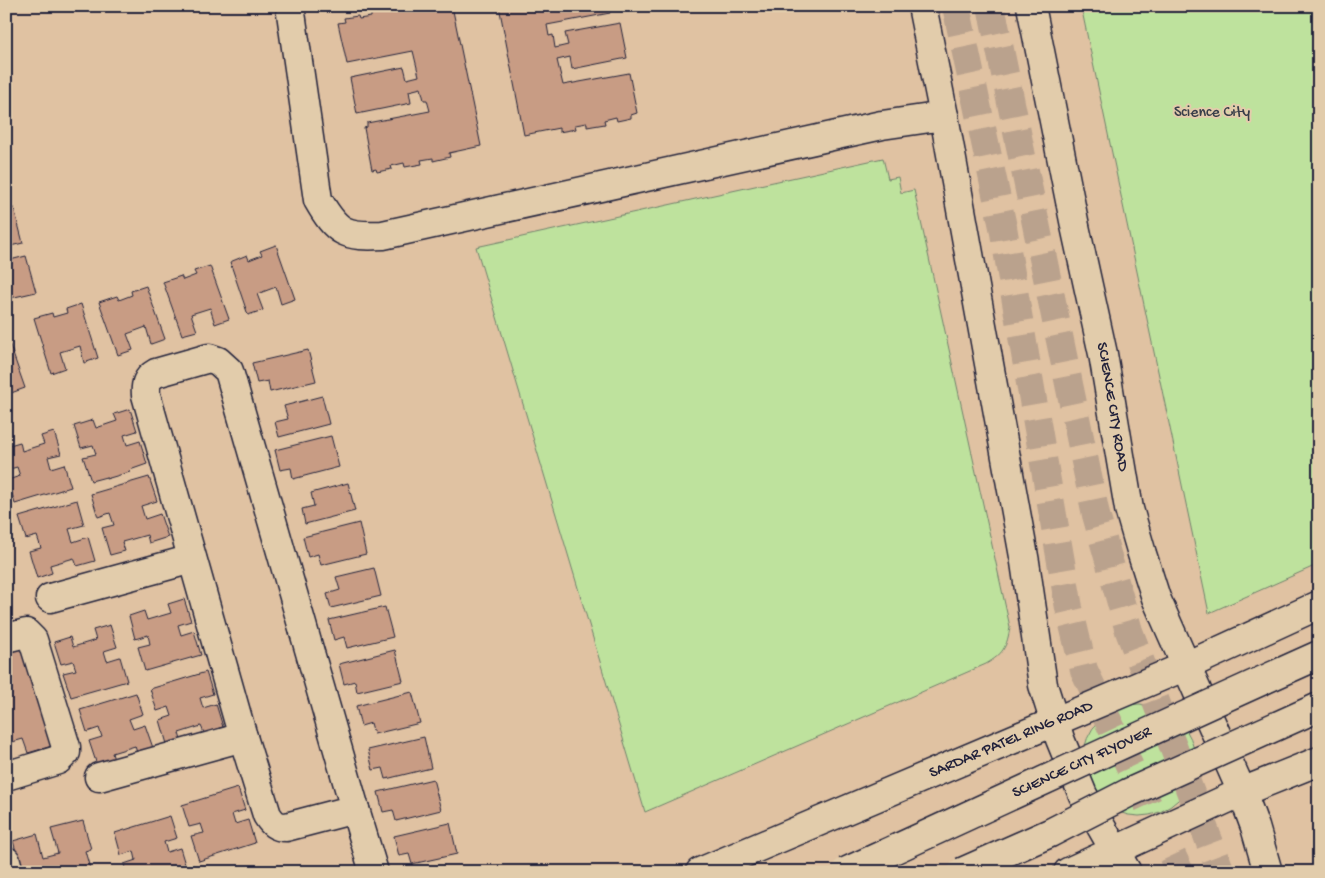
<svg xmlns="http://www.w3.org/2000/svg" width="1325" height="878" viewBox="0 0 1325 878" font-family="'Gochi Hand',sans-serif">
<rect width="100%" height="100%" fill="#e0c2a2"/>
<filter id="ink" filterUnits="userSpaceOnUse"><feTurbulence type="fractalNoise" baseFrequency=".02" numOctaves="2"/><feDisplacementMap in="SourceGraphic" scale="10" xChannelSelector="R" yChannelSelector="G"/><feConvolveMatrix kernelMatrix="1 2 1 2 8 2 1 2 1" color-interpolation-filters="sRGB"/></filter>
<g filter="url(#ink)">
<g fill="#bee29d" stroke="#70826c">
<polygon points="1081,6 1319,6 1319,564 1209,613"/>
<path d="M883,158L888,179L898,177L901,193L914,190L1010,627C1007,647 1003,654 986,664L645,812L476,247Z"/>
<circle cx="1139" cy="760" r="56"/>
</g>
<g fill="#c89c84" stroke="#22223b">
<polygon points="417,6 417,8 452,6 481,146 449,153 450,157 433,161 433,158 421,160 422,164 405,167 404,163 391,166 392,169 377,172 376,169 372,170 364,128 367,127 367,123 430,111 427,100 424,100 421,88 409,91 411,103 357,114 350,78 404,67 407,79 419,76 413,51 347,64 338,23 345,22 344,18 358,16 359,19 371,17 371,13 388,9 389,13 400,11 399,7"/>
<polygon points="499,6 613,6 613,8 609,9 610,13 547,25 549,36 553,35 555,48 568,45 565,33 620,23 627,58 572,69 570,57 557,60 563,85 629,73 637,113 631,115 631,118 617,121 616,117 604,120 605,124 587,127 587,123 575,125 576,129 559,132 559,128 524,135"/>
<polygon points="14,208 23,243 6,247 6,209"/>
<polygon points="276,245 295,299 281,304 276,287 257,294 263,310 248,315 230,262 247,255 249,260 262,255 260,251"/>
<polygon points="26,256 36,292 6,299 6,261"/>
<polygon points="210,266 229,319 215,324 210,308 191,314 197,331 182,335 163,282 181,276 183,280 196,275 194,271"/>
<polygon points="146,286 165,339 151,344 146,327 127,334 133,350 118,355 99,302 117,296 119,300 132,295 131,291"/>
<polygon points="81,304 98,358 84,363 80,346 60,352 65,368 51,373 34,318 52,313 53,317 67,313 66,309"/>
<polygon points="6,334 25,388 11,393 6,378"/>
<polygon points="308,350 316,381 270,392 268,381 257,383 252,363"/>
<polygon points="322,396 329,424 279,437 275,422 288,419 284,406"/>
<polygon points="130,409 137,431 124,435 127,445 140,441 147,464 130,470 130,472 106,479 106,477 91,481 83,457 96,454 93,445 81,448 74,426 93,420 96,428 117,421 114,414"/>
<polygon points="54,432 61,454 48,457 51,468 64,464 71,487 15,504 8,480 20,476 17,467 6,470 6,446 20,442 22,451 44,444 41,436"/>
<polygon points="331,436 339,467 293,479 291,468 280,470 275,450"/>
<polygon points="149,477 157,501 141,506 145,519 160,514 168,537 149,543 147,535 122,542 125,551 110,555 102,528 114,525 110,513 98,517 91,494"/>
<polygon points="348,483 355,511 305,524 302,509 314,506 311,493"/>
<polygon points="77,500 84,525 69,529 73,542 88,537 95,561 77,566 74,558 50,565 52,573 37,578 29,551 41,548 37,536 26,539 19,517"/>
<polygon points="359,523 366,554 321,565 318,554 308,557 303,537"/>
<polygon points="374,568 381,596 331,608 327,594 340,590 336,577"/>
<polygon points="184,599 191,621 178,625 181,635 194,631 201,655 145,671 138,647 150,644 148,635 135,639 129,616 144,611 147,620 171,613 168,604"/>
<polygon points="385,607 393,637 347,648 344,637 334,640 329,620"/>
<polygon points="110,625 117,647 104,651 107,661 120,657 127,681 71,697 63,673 76,670 73,661 61,664 54,642 70,637 73,647 96,640 93,630"/>
<polygon points="24,645 55,745 28,753 23,739 9,743 13,758 6,760 6,651"/>
<polygon points="395,650 403,681 357,692 355,681 344,684 339,664"/>
<polygon points="206,672 213,694 200,698 203,708 216,704 223,727 204,733 201,726 179,733 181,740 167,744 160,720 172,716 169,707 157,711 150,689"/>
<polygon points="412,692 420,723 374,734 371,723 361,726 356,706"/>
<polygon points="136,693 143,714 129,719 133,729 145,725 153,748 137,753 135,746 112,753 114,760 97,765 89,741 102,737 99,728 87,732 80,710"/>
<polygon points="424,737 431,768 386,779 383,768 373,770 368,750"/>
<polygon points="433,779 441,810 396,821 393,810 383,812 378,792"/>
<polygon points="238,788 245,810 232,814 235,824 248,820 255,843 199,861 191,836 204,833 201,824 189,827 182,805"/>
<polygon points="170,816 177,838 164,842 167,852 180,848 187,871 126,872 124,864 136,860 134,851 121,855 115,833"/>
<polygon points="83,821 91,849 85,851 91,872 27,872 25,866 21,868 13,841 37,834 43,857 58,853 51,829"/>
<polygon points="450,823 457,854 412,864 409,854 399,856 394,836"/>
</g>
<g fill="none" stroke-linecap="round" stroke-linejoin="round">
<g stroke="#baa28d" stroke-width="28" stroke-dasharray="28 14" stroke-linecap="butt">
<polyline points="956,6 1003,227 1069,608 1084,670 1180,872"/>
<polyline points="991,6 1096,515 1129,631 1221,872"/>
</g>
<g stroke="#22223b" stroke-width="31">
<g id="minor">
<path d="M290,6L318,200C337,233 345,237 383,235L882,125L944,116"/>
<polyline points="922,6 944,116 1025,562 1043,685 1060,739 1083,795 1127,872"/>
<path id="s1" d="M1031,6L1075,226L1103,354L1129,509L1142,554L1156,598L1242,792L1255,827L1268,872"/>
<path d="M209,358L218,361L229,371L355,809L286,827C276,827 272,823 267,815L243,737L146,395C145,384 147,378 156,373Z"/>
<polyline points="50,598 192,559"/>
<polyline points="6,638 26,633 33,640 66,747 66,752 58,760 6,776"/>
<polyline points="99,777 243,737"/>
<polyline points="355,809 374,872"/>
<polyline points="6,861 9,872"/>
<path id="s2" d="M700,872L1186,666L1319,605"/>
<polyline points="1068,872 1242,792 1319,761"/>
</g>
</g>
<use href="#minor" stroke="#e2ccab" stroke-width="28"/>
<g stroke="#22223b" stroke-width="31" stroke-linecap="butt">
<g id="highway-bridge">
<path id="s3" d="M845,872C1003,800 1160,726 1319,655"/>
<polyline points="962,872 1050,833 1128,793 1319,707"/>
</g>
</g>
<use href="#highway-bridge" stroke="#e2ccab" stroke-width="28"/>
</g>
</g>
<g text-anchor="middle" dominant-baseline="central" stroke-width="4" stroke-linejoin="round" paint-order="stroke">
<g font-size="16" fill="#393f4a" stroke="#e2ccab">
<text x="1212" y="113">Science City</text>
</g>
<g font-size="16" fill="#22223b" stroke="#e2ccab">
<text stroke="none"><textPath href="#s1" startOffset="409">SCIENCE CITY ROAD</textPath></text>
<text stroke="none"><textPath href="#s2" startOffset="338">SARDAR PATEL RING ROAD</textPath></text>
<text stroke="none"><textPath href="#s3" startOffset="261">SCIENCE CITY FLYOVER</textPath></text>
</g>
</g>
<rect width="1325" height="878" fill="none" stroke="#e2ccab" stroke-width="25"/>
<rect x="12" y="12" width="1300" height="853" fill="none" stroke="#22223b" stroke-width="2" filter="url(#ink)"/>
</svg>
